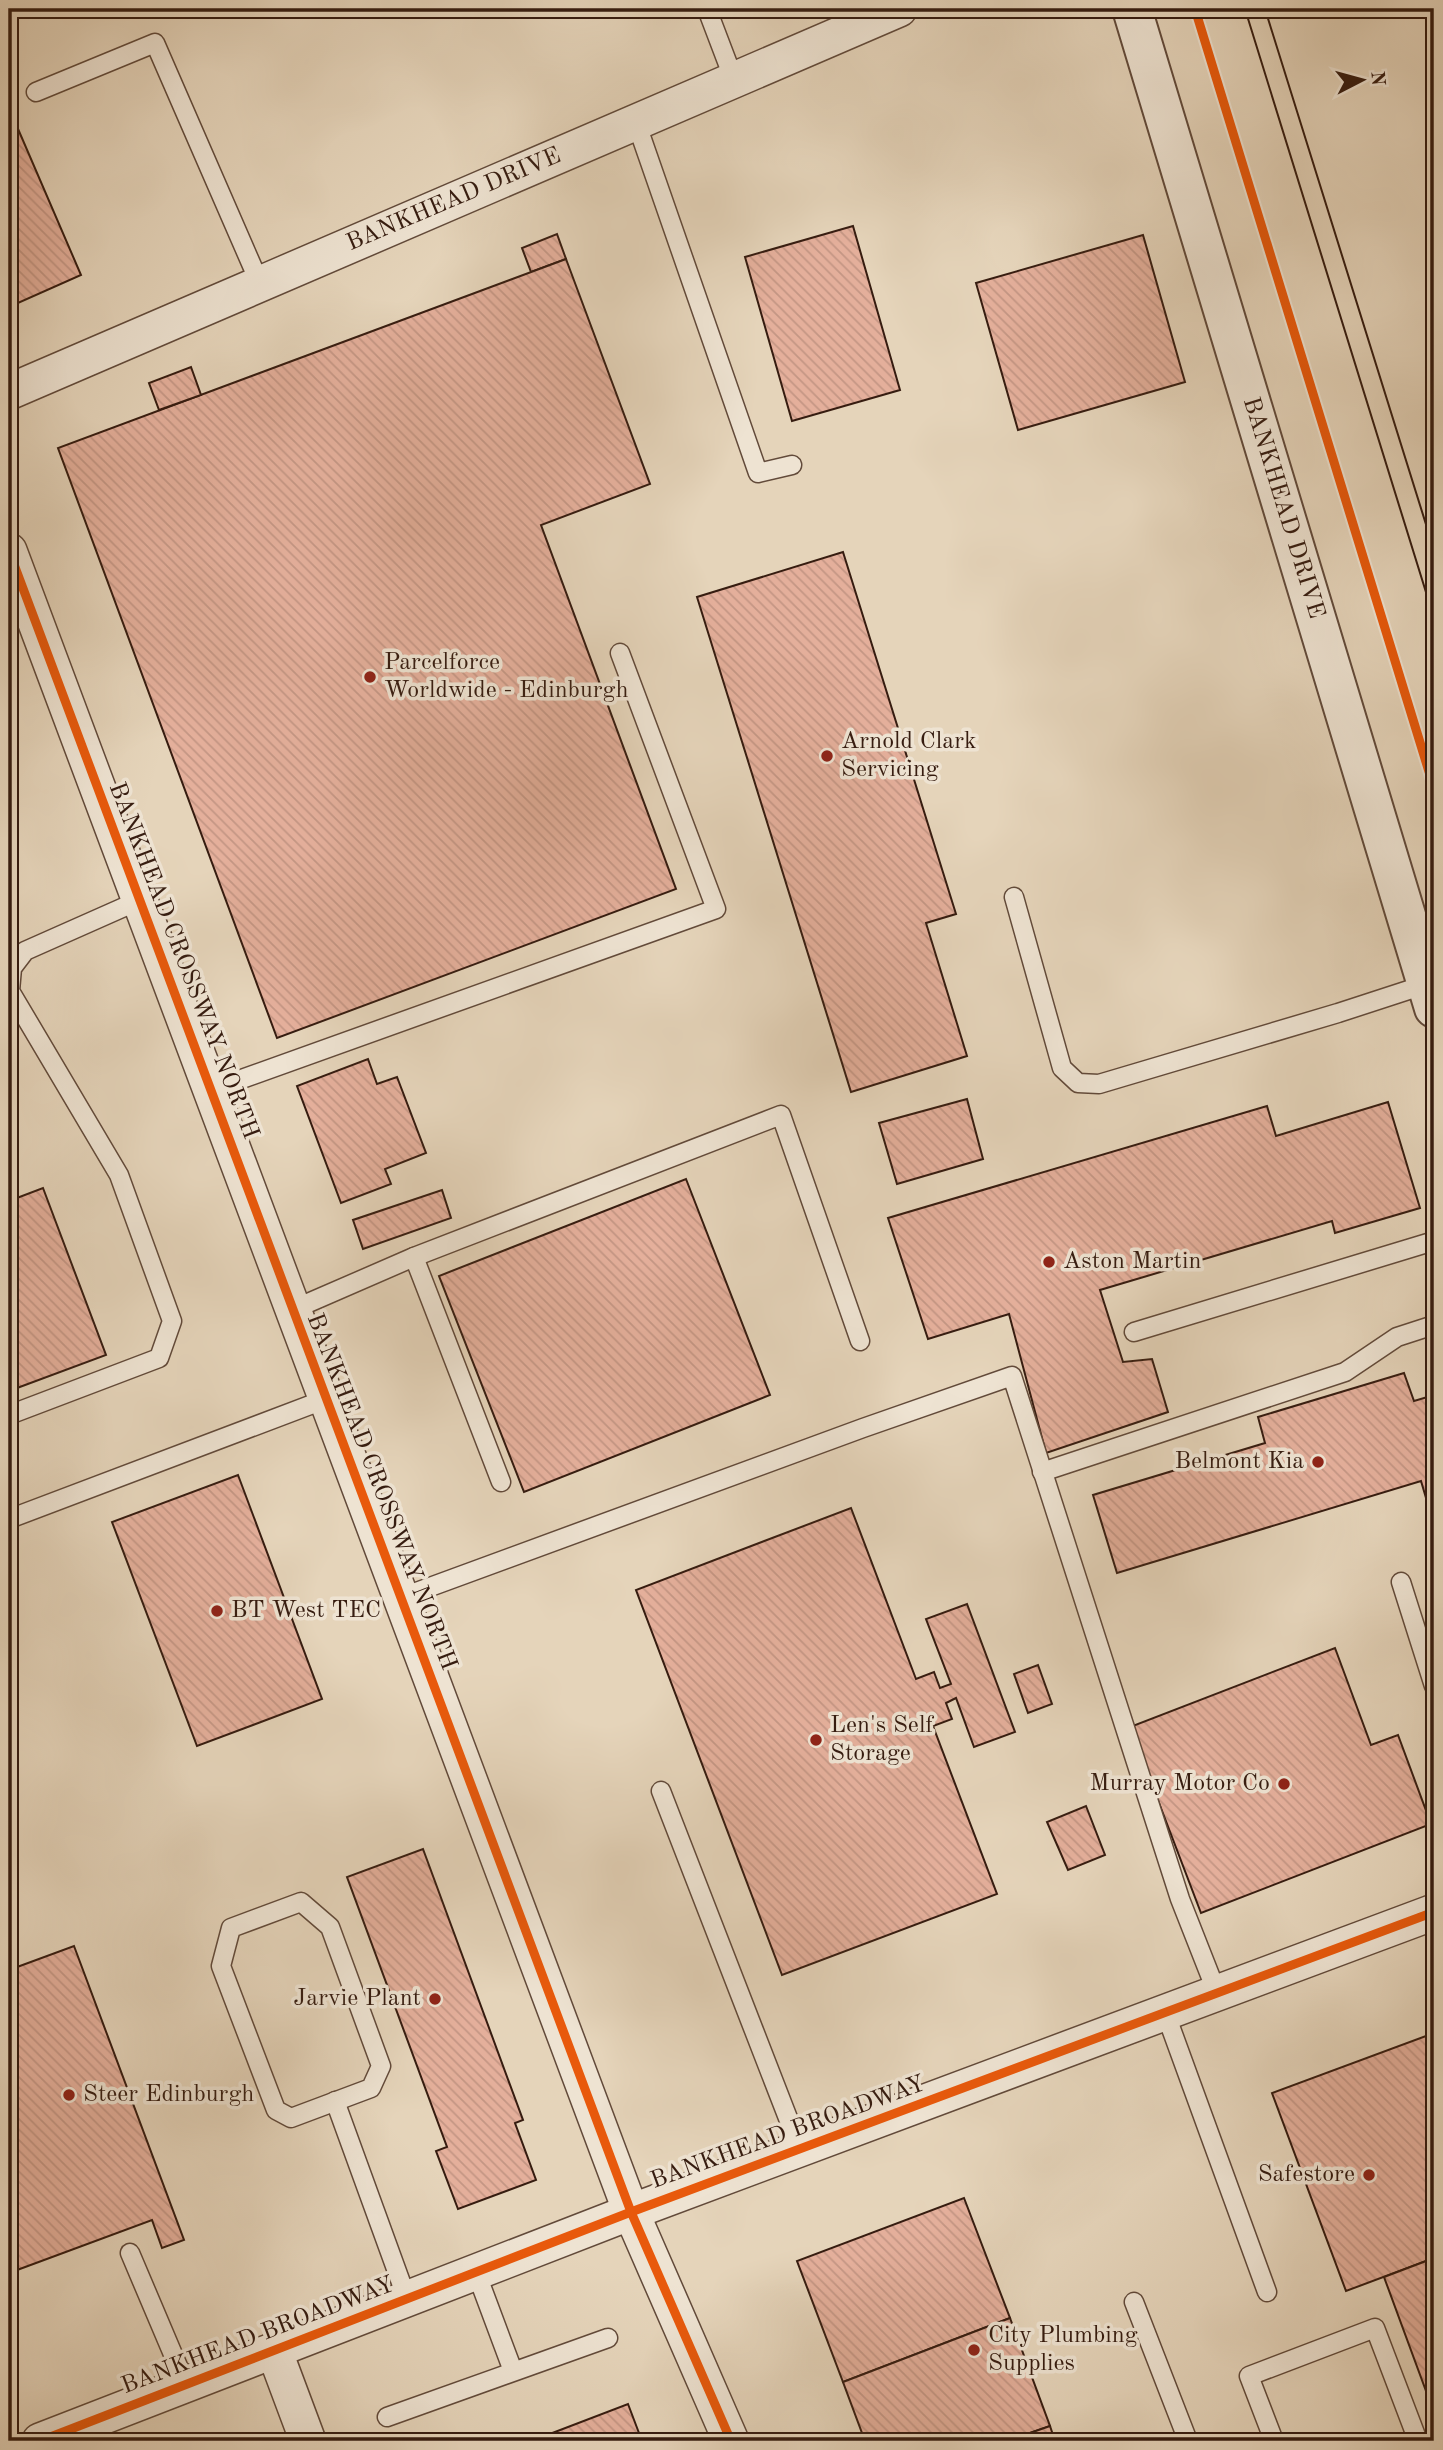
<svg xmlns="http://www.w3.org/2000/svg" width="1443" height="2450" viewBox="0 0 1443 2450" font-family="'Old Standard TT',serif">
<defs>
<pattern id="building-back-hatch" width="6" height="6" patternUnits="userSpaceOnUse" patternTransform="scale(1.75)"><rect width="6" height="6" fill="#e4af9b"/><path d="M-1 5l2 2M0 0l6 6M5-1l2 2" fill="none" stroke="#c49684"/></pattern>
</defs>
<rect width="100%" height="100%" fill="#e5d4ba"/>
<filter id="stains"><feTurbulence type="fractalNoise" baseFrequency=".00286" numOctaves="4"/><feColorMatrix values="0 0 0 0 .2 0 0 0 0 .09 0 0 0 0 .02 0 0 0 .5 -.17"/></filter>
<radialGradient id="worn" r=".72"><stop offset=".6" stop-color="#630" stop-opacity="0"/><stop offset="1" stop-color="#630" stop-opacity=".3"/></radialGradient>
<g fill="url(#building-back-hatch)" stroke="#361c10" stroke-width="2">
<polygon points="9,108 81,275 9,307"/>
<polygon points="853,226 900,390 792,421 745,257"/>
<polygon points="557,234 566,259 531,272 522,248"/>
<polygon points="1143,235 1185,382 1018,430 976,283"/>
<polygon points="566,259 650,484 541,525 676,889 277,1038 58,448"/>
<polygon points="191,367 201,395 159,410 149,383"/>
<polygon points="843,552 956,914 926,923 967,1056 851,1092 697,597"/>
<polygon points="368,1059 377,1084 397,1077 426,1153 385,1169 391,1184 341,1203 297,1086"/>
<polygon points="967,1099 983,1159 897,1184 879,1123"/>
<polygon points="1388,1102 1420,1208 1335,1233 1332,1221 1100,1290 1123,1362 1152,1359 1168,1412 1046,1453 1009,1314 928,1339 888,1218 1267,1106 1276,1136"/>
<polygon points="686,1179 770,1395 524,1492 439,1276"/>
<polygon points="43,1188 106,1355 9,1391 9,1201"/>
<polygon points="442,1190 451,1218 363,1249 353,1220"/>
<polygon points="1404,1373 1414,1401 1434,1395 1434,1525 1421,1481 1117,1573 1093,1495 1265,1443 1258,1417"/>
<polygon points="238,1475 322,1699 197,1746 112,1522"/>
<polygon points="851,1508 916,1679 934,1672 940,1688 951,1684 926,1619 967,1604 1015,1732 974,1747 956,1698 946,1703 952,1719 933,1726 997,1894 782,1975 636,1590"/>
<polygon points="1335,1648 1371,1745 1398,1735 1431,1824 1201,1913 1130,1727"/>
<polygon points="1038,1665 1052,1704 1028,1713 1014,1674"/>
<polygon points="1086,1806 1105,1855 1068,1870 1047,1822"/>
<polygon points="423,1849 523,2120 515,2123 536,2180 458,2209 436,2151 447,2147 347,1877"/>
<polygon points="74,1946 184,2240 162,2248 152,2220 9,2273 9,1970"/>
<polygon points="1434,2033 1434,2258 1346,2291 1272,2093"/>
<polygon points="964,2198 1010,2318 843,2382 797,2261"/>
<polygon points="1434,2258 1434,2410 1433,2410 1384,2277"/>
<polygon points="1010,2318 1050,2426 1007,2441 865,2441 843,2382"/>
<polygon points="628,2404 642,2441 534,2441 534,2440"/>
<polygon points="1050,2426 1055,2441 1007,2441"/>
</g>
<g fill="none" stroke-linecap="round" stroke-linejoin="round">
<g stroke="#624a3a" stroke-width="21">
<g id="service">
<polyline points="707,9 734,80"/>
<polyline points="36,92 155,43 260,284"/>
<polyline points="636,122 758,473 792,465"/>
<polyline points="1014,897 1062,1068 1078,1083 1099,1084 1338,1013 1427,984"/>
<polyline points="211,1090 716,909 620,653"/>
<polyline points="414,1257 781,1115 860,1341"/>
<polyline points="292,1310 414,1257 501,1482"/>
<polyline points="1134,1332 1434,1241"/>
<polyline points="9,1415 159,1358 172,1321 119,1175 10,991 12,968 25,951 140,900"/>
<polyline points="1042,1472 1345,1372 1397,1337 1434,1325"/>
<polyline points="9,1519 326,1399"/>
<polyline points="1401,1582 1434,1686"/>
<polyline points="400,1598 863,1428 1012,1376 1180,1899 1217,1993"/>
<polyline points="661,1791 800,2149"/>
<polygon points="301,1902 330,1927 381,2066 371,2088 291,2118 276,2110 221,1966 231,1928"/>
<polyline points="1165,2012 1267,2292"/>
<polyline points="335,2101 407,2299"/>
<polyline points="130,2253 186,2385"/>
<polyline points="476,2272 513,2371"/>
<polyline points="1134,2302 1188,2441"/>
<polyline points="387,2417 608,2338"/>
<polyline points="1274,2441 1249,2376 1375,2328 1418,2441"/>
</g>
</g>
<g stroke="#624a3a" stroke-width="38">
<g id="minor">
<polyline points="9,392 899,9"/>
<polyline points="9,551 631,2212 731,2441"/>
<polyline points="274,2350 308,2441"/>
<polyline points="40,2441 631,2212 1434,1912"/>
</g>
</g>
<g stroke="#624a3a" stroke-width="42">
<polyline id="tertiary" points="1132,9 1434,1008"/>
</g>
<use href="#service" stroke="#eee3d2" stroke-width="18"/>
<use href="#minor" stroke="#eee3d2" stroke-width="35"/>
<use href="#tertiary" stroke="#eee3d2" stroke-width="38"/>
<g stroke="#361c10" stroke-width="2">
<polyline points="1245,9 1434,618"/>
<polyline points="1265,9 1434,550"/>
</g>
<g stroke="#eee3d2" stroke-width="13">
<g id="cycleway">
<polyline points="1195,9 1434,788"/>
<polyline points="9,551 631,2212 731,2441"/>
<polyline points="40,2441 631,2212 1434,1912"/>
</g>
</g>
<use href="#cycleway" stroke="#e8590c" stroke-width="9"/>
</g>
<g fill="#8f2418" stroke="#eee3d2" stroke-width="2.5">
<circle cx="370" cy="677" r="7"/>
<circle cx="827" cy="756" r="7"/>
<circle cx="1049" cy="1262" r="7"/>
<circle cx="1318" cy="1462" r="7"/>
<circle cx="217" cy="1611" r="7"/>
<circle cx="816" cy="1740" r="7"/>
<circle cx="1284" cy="1784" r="7"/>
<circle cx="435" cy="1999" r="7"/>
<circle cx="69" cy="2095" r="7"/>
<circle cx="1369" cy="2175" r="7"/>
<circle cx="974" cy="2350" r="7"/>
</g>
<g text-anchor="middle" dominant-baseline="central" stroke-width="7" stroke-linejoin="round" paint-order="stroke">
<g font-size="24" fill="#361c10" stroke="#eee3d2">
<text transform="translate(454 200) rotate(-23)">BANKHEAD DRIVE</text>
<text transform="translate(1283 508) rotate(73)">BANKHEAD DRIVE</text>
<text transform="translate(183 961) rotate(69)">BANKHEAD CROSSWAY NORTH</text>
<text transform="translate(381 1492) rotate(69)">BANKHEAD CROSSWAY NORTH</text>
<text transform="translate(788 2133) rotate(-20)">BANKHEAD BROADWAY</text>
<text transform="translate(258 2336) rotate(-21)">BANKHEAD BROADWAY</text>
</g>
<g font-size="24" fill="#361c10" stroke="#eee3d2" text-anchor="start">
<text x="384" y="663">Parcelforce<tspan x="384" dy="28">Worldwide - Edinburgh</tspan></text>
<text x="841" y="742">Arnold Clark<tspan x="841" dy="28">Servicing</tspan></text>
<text x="1063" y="1262">Aston Martin</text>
<text x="1304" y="1462" text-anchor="end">Belmont Kia</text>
<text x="231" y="1611">BT West TEC</text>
<text x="830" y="1726">Len's Self<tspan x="830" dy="28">Storage</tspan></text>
<text x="1270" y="1784" text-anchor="end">Murray Motor Co</text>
<text x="421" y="1999" text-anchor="end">Jarvie Plant</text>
<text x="83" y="2095">Steer Edinburgh</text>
<text x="1355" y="2175" text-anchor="end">Safestore</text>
<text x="988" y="2336">City Plumbing<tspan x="988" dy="28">Supplies</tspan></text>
</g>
</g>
<rect width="1443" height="2450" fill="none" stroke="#e5d4ba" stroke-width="35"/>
<rect x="10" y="10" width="1422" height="2429" fill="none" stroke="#361c10" stroke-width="3.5"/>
<rect x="18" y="18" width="1408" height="2415" fill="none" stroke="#361c10" stroke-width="2"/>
<g transform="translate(1362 80) rotate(84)" stroke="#eee3d2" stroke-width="5" paint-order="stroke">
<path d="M0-5L12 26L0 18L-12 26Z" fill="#361c10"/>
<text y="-10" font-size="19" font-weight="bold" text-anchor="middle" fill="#361c10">N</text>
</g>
<rect width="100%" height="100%" filter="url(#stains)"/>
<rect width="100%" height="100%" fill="url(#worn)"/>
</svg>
